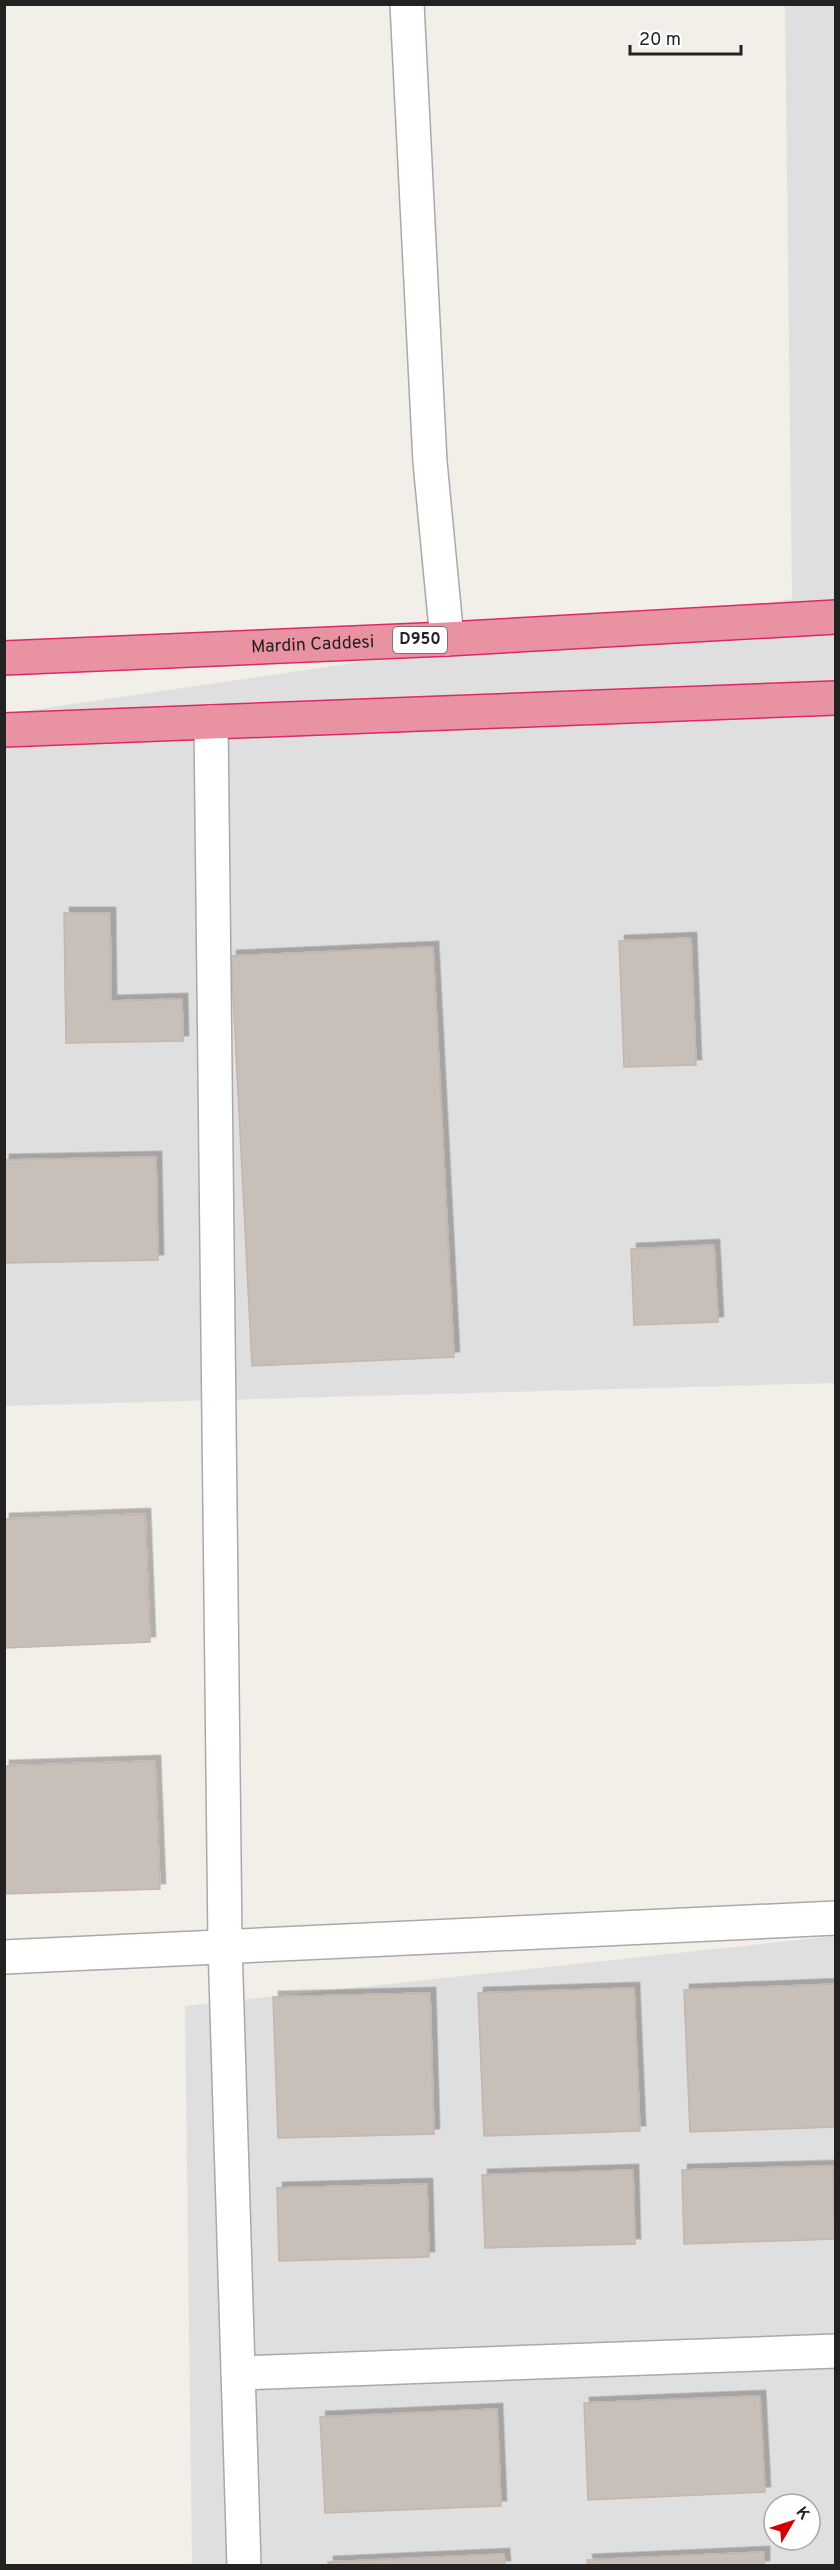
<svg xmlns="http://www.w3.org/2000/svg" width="840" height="2570" viewBox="0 0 840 2570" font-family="Overpass,sans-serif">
<defs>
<filter id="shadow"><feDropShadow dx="5.5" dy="-5.5" stdDeviation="0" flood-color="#0004"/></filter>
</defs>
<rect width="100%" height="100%" fill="#f2efe9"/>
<g fill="#e0dfdf" fill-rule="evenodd">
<polygon points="785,5 835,5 835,1383 5,1406 4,714 792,599"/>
<path d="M835,1936V2565H192L185,2006ZM774,2504H810V2540H774Z"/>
</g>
<g fill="#c7bfb8" stroke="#c4b6ab" stroke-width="1.5" filter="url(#shadow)">
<polygon points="64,913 110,913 111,1001 182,999 183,1041 66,1043"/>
<polygon points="691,938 696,1065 624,1067 619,941"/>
<polygon points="433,947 454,1357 252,1366 231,956"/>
<polygon points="156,1157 158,1260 4,1263 4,1160"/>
<polygon points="714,1245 718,1322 634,1325 631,1249"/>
<polygon points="145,1514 150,1642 4,1648 4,1519"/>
<polygon points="155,1761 160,1889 4,1894 4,1766"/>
<polygon points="836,1984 836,2127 690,2132 684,1990"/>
<polygon points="634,1988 640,2131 484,2136 478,1993"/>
<polygon points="430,1993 434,2134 278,2138 273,1997"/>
<polygon points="833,2166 835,2239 684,2244 682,2170"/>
<polygon points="633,2170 635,2244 485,2248 482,2175"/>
<polygon points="427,2184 429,2257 279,2261 277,2188"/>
<polygon points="760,2396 765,2492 588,2500 584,2403"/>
<polygon points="497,2409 501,2506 325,2513 320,2417"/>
<polygon points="764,2552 764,2566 588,2566 587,2560"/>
<polygon points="504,2554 505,2566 328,2566 328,2562"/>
</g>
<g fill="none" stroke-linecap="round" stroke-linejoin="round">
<g stroke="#a9a9a9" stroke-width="36">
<g id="minor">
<polyline points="407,4 430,462 447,639"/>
<polyline points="211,722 225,1944 244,2566"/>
<polyline points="4,1957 836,1918"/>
<polyline points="238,2373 836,2351"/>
</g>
</g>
<g stroke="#dc2a67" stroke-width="36">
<g id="highway">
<path id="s1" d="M4,658L447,639L836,617"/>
<polyline points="4,730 836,698"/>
</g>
</g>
<use href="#minor" stroke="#fff" stroke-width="33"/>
<use href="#highway" stroke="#e892a2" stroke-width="33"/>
</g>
<g text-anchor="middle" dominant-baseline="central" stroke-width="4.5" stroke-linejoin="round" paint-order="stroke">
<rect fill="#fff" stroke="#646464" stroke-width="1.5" x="393" y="627" width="54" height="26" rx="4.5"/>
<g font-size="16" font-weight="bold" fill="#222">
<text x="420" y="640">D950</text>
</g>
<g font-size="18" fill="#222" stroke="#fff">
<text stroke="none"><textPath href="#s1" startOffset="309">Mardin Caddesi</textPath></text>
</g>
</g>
<rect width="840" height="2570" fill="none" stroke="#222222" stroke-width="12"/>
<g transform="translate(792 2522) rotate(51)"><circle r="28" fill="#ffffff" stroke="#a7a7a7" stroke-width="1.5"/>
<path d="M0-4.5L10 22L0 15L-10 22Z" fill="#d40000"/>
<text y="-9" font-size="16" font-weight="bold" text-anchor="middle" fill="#222222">K</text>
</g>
<path d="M630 45v9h111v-9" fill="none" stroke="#222222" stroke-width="3"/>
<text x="639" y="45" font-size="18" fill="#222222" stroke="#ffffff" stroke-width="4.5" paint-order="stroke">20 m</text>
</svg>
